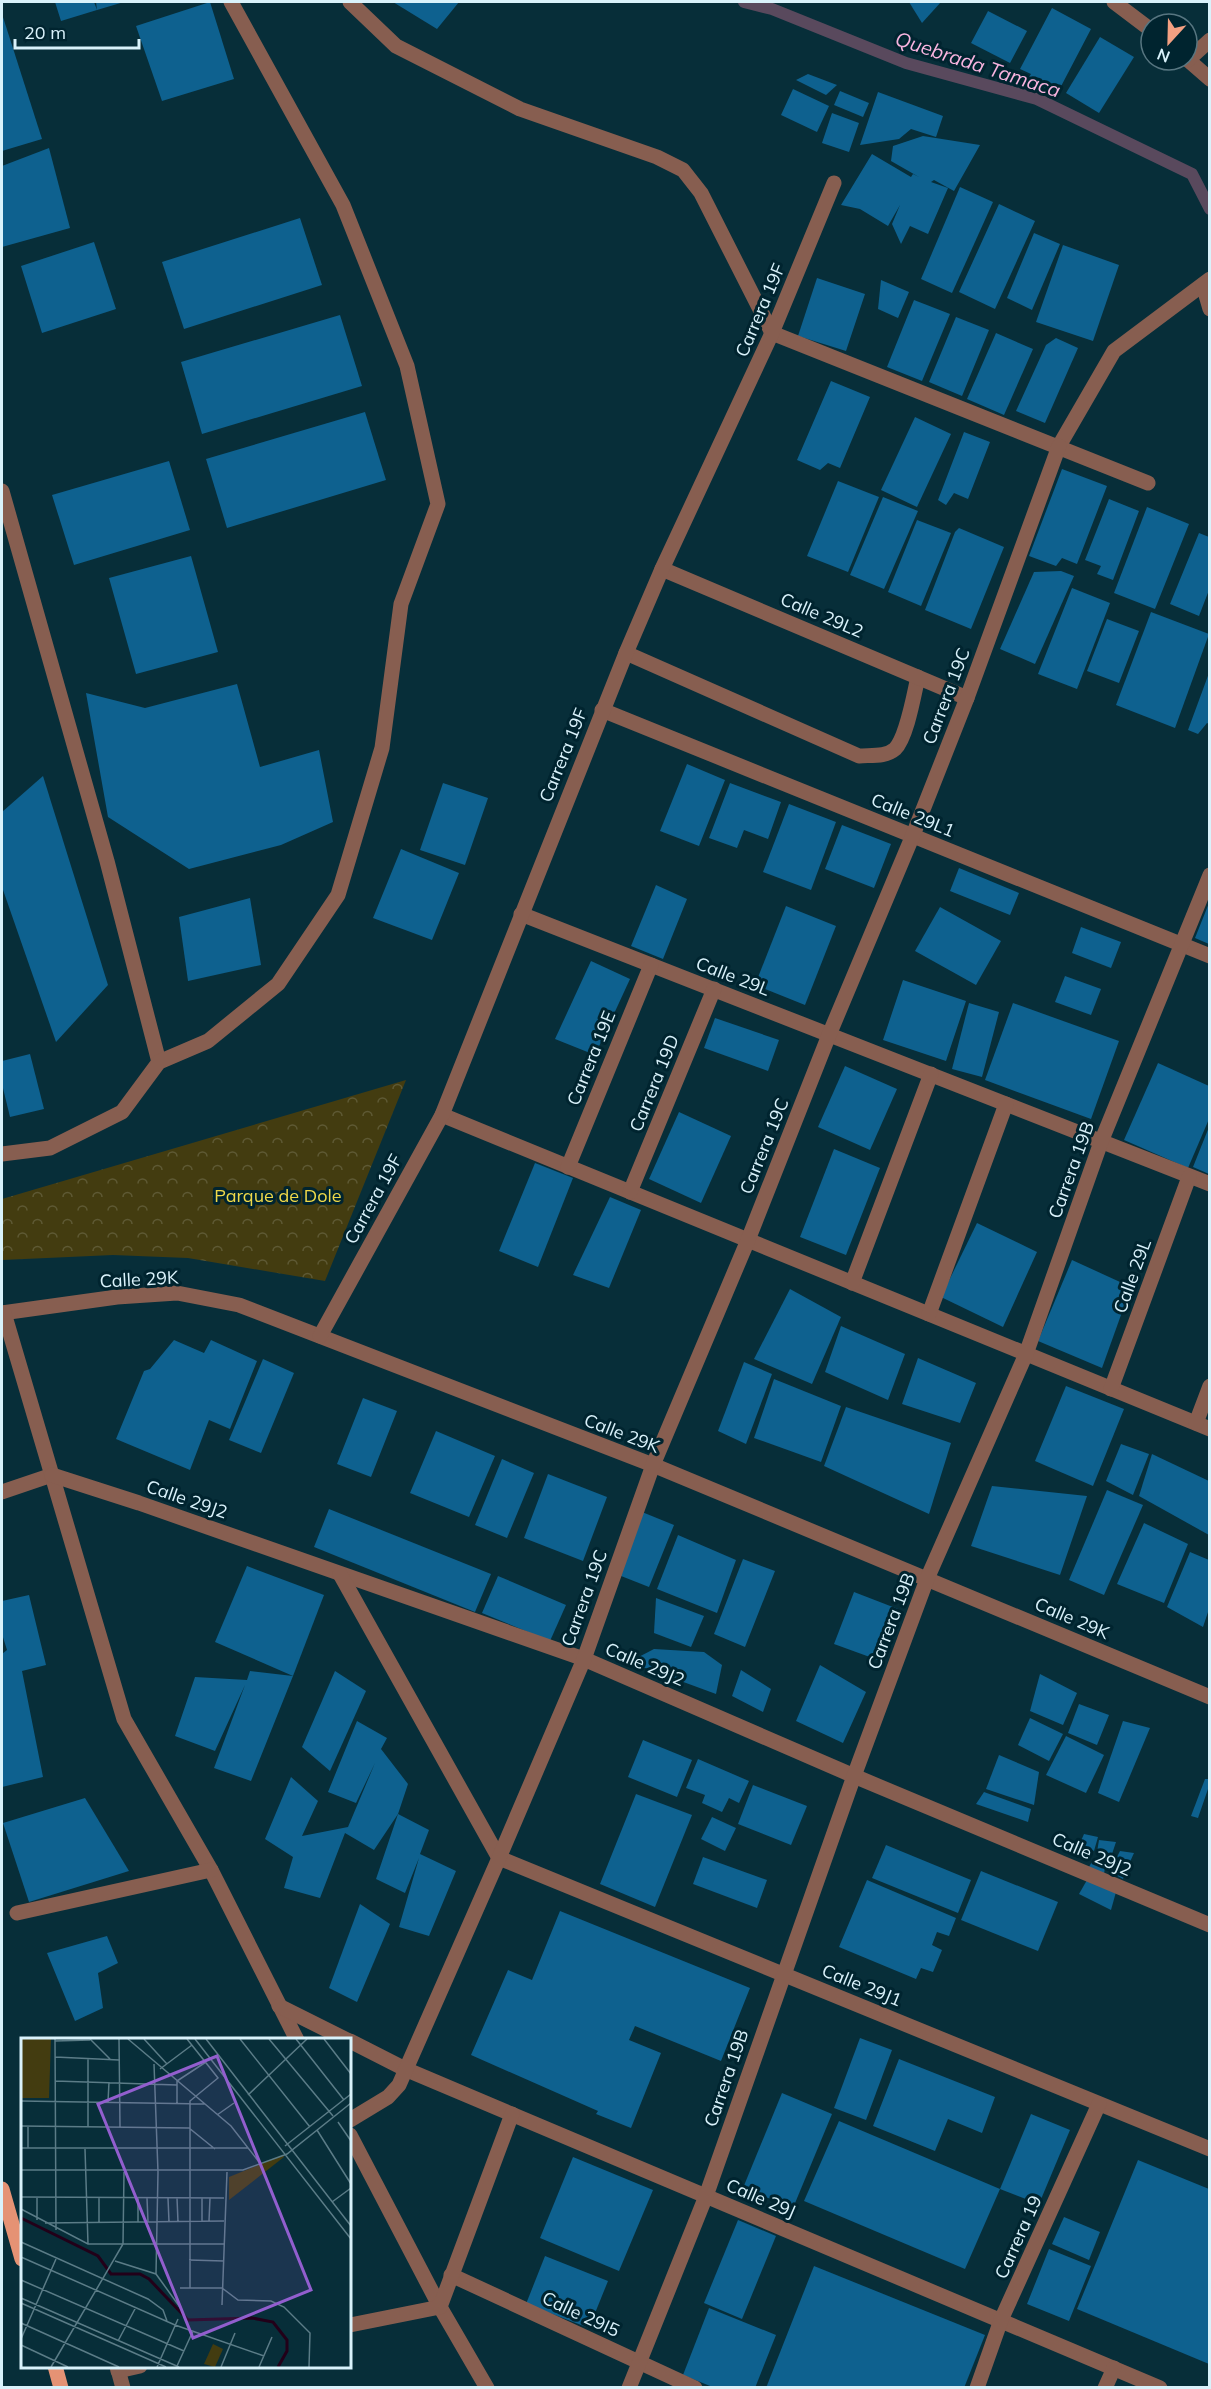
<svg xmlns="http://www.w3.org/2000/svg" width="1211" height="2389" viewBox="0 0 1211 2389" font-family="Mulish,sans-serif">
<defs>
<pattern id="park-crowns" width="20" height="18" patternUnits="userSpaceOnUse" patternTransform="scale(1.5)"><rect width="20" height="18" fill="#433c10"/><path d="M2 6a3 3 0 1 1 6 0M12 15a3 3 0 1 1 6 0" fill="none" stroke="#5e5934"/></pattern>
</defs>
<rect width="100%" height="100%" fill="#072e39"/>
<polygon fill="url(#park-crowns)" points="406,1080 325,1281 188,1258 113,1255 2,1260 2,1199"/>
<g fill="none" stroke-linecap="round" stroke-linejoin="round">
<polyline stroke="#59495d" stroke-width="12" points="744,2 772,9 906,63 1037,99 1192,174 1210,209"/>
</g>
<g fill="#0e618f">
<polygon points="55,2 94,2 97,10 96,2 124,2 97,10 61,21"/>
<polygon points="210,2 234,79 162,101 136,26"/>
<polygon points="393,2 459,2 437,29"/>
<polygon points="909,2 941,2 922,23"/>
<polygon points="1052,8 1091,29 1057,94 1028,79 1031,74 1020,69"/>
<polygon points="988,11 1027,31 1010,63 971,43"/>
<polygon points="2,14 42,139 2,151"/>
<polygon points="1100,37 1134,57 1099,113 1066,93"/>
<polygon points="808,74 837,85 826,95 796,80"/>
<polygon points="793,89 829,106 817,132 781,115"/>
<polygon points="840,91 869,103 863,117 834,105"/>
<polygon points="878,92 943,116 936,137 911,129 899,139 860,145"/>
<polygon points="832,113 859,123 849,152 822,143"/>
<polygon points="923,136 980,145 954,191 934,180 931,182 948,188 928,234 910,226 901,244 892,224 900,205 888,226 860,209 841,205 872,154 911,177 913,174 919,177 891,161 893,146"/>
<polygon points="49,148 70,228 2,247 2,166"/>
<polygon points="960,187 993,202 952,293 921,279"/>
<polygon points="999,204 1035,221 995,309 959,292"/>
<polygon points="300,218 322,285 184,329 162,262"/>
<polygon points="1034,233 1060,244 1032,310 1007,298"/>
<polygon points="94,242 116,309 42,333 21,266"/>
<polygon points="1063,245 1119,265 1093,341 1036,322"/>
<polygon points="817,278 865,294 846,351 798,336"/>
<polygon points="881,280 909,292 898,318 878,309"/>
<polygon points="914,300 950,314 922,381 887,367"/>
<polygon points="340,315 362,386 202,434 181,362"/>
<polygon points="956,317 989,330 962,396 929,382"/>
<polygon points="996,333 1033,349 1004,415 967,399"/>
<polygon points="1056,338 1078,348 1045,423 1016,411 1046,345"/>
<polygon points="831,381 870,397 840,468 828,463 820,470 797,460"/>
<polygon points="365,412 386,480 227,528 206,459"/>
<polygon points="915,417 951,434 917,507 881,490"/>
<polygon points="964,432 990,442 968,499 954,493 946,505 938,500"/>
<polygon points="169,461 190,530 74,565 52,495"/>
<polygon points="1062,469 1107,486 1077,564 1062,558 1056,566 1029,556"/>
<polygon points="838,481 879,497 848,572 807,556"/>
<polygon points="883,497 918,511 884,589 850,575"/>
<polygon points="1109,499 1139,511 1113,580 1097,574 1101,566 1085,560"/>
<polygon points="1147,507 1189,524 1155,609 1114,593"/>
<polygon points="917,520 951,533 921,606 888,592"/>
<polygon points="959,528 1004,547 971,629 925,610 955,532"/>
<polygon points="1199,533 1209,537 1209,590 1199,616 1170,604"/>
<polygon points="191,556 218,652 136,674 109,578"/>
<polygon points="1061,571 1074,576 1035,664 1000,649 1034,572"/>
<polygon points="1072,588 1110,603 1077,689 1038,674"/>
<polygon points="1151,612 1209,634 1175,728 1116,705"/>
<polygon points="1107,619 1139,631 1119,683 1087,671"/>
<polygon points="1209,673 1209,724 1207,723 1198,734 1188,730"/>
<polygon points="237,684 260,767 319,750 333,822 281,845 189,869 108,817 86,693 145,708"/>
<polygon points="687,764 725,780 699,846 660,831"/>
<polygon points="43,776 108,985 56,1042 2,887 2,812"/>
<polygon points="443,783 488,798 465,865 420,850"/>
<polygon points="730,783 781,802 768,839 744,830 737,848 709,838"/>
<polygon points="789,804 836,822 811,890 763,872"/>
<polygon points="842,825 891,844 874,888 825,869"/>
<polygon points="401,849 459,873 432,940 373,918"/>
<polygon points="959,868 1019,893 1010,915 950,891"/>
<polygon points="656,885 687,899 663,959 631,946"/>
<polygon points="250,898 261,965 188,981 179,917"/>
<polygon points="1209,903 1209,944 1195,938"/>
<polygon points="786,906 836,926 805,1005 755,985"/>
<polygon points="940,907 1001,941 976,985 915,951"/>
<polygon points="1081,927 1121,942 1111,968 1072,953"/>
<polygon points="591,961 630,979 595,1055 555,1039"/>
<polygon points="1065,976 1101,989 1091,1015 1055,1002"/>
<polygon points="903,980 966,1001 946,1061 883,1040"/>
<polygon points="969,1003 999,1012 982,1077 952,1069"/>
<polygon points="1013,1003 1119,1041 1091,1119 985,1080"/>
<polygon points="715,1018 779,1040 768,1071 704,1048"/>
<polygon points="30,1054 44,1109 10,1117 2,1084 2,1061"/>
<polygon points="1158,1063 1209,1086 1209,1119 1188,1168 1124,1140"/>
<polygon points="845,1066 897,1089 870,1150 818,1127"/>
<polygon points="679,1112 731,1136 701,1203 649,1179"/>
<polygon points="1209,1127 1209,1174 1193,1167"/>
<polygon points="834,1149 880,1168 846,1255 800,1237"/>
<polygon points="535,1163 573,1178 538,1267 499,1251"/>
<polygon points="610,1197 641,1210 609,1288 573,1275"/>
<polygon points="977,1223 1037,1252 1003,1327 941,1297"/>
<polygon points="1072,1260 1131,1287 1102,1368 1038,1341"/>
<polygon points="790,1289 841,1317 812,1384 754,1359"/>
<polygon points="841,1326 905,1354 888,1400 825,1372"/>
<polygon points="174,1340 204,1353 211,1340 257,1361 230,1429 209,1420 190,1470 116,1439 144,1371 150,1369"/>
<polygon points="918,1358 976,1383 960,1423 902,1404"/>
<polygon points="263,1359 294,1373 261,1453 229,1440"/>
<polygon points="744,1362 772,1374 746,1444 718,1431"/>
<polygon points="774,1379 841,1406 821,1462 754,1438"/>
<polygon points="1066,1386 1124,1409 1093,1486 1035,1461"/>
<polygon points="363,1398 397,1411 371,1477 337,1464"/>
<polygon points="846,1407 951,1443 929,1514 824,1466"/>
<polygon points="436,1431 495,1456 469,1517 410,1493"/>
<polygon points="1121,1444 1149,1454 1133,1495 1106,1481"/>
<polygon points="1152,1454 1209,1481 1209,1535 1139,1496"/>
<polygon points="502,1459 534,1473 507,1538 475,1525"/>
<polygon points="548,1474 607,1497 583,1561 524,1538"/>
<polygon points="992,1486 1087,1496 1060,1575 971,1546"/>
<polygon points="1107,1490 1143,1505 1104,1595 1069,1580"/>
<polygon points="329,1509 491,1574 475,1612 314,1547"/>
<polygon points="642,1512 674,1525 649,1587 616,1574"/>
<polygon points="1144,1523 1188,1544 1164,1603 1117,1584"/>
<polygon points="678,1535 736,1560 717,1613 657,1589"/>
<polygon points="1190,1552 1209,1560 1209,1609 1203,1627 1167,1607"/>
<polygon points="743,1559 775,1571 745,1647 714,1634"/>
<polygon points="247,1566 324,1595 293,1676 215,1642"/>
<polygon points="498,1576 566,1605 550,1641 482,1613"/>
<polygon points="854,1592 898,1609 878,1660 834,1644"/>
<polygon points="29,1595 46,1665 22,1671 43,1777 2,1787 2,1654 7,1650 2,1634 2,1601"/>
<polygon points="656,1598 704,1616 691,1647 654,1633"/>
<polygon points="654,1649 704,1652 722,1665 716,1694 629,1662"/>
<polygon points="820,1665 866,1692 843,1743 796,1721"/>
<polygon points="741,1670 771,1689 763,1712 732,1696"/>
<polygon points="250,1671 293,1676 251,1781 214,1768 245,1685 215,1751 175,1736 195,1677 247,1680"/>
<polygon points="335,1671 366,1691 330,1771 302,1747"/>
<polygon points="1040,1674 1077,1693 1063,1725 1030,1711"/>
<polygon points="1079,1704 1109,1715 1097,1745 1068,1733"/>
<polygon points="1030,1718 1063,1734 1049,1761 1018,1745"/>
<polygon points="357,1721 387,1738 381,1749 408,1784 398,1814 374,1850 345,1833 320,1898 284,1888 293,1857 265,1839 291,1777 318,1801 302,1836 348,1827 375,1763 356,1803 328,1792"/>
<polygon points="1123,1721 1150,1728 1119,1802 1098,1793"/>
<polygon points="1066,1736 1104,1755 1086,1793 1046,1775"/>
<polygon points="643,1740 692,1760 677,1797 628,1777"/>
<polygon points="999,1755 1039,1772 1034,1805 986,1789"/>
<polygon points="698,1759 749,1781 739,1803 729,1798 722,1812 702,1803 705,1795 686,1788"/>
<polygon points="1205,1779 1209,1779 1209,1786 1198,1818 1191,1816"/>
<polygon points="753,1785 807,1806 791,1845 738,1824"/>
<polygon points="984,1792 1031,1809 1028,1822 976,1804"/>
<polygon points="636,1794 692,1815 655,1907 600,1884"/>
<polygon points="85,1798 129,1871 29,1902 3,1823"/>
<polygon points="398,1814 429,1830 420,1854 456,1871 429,1936 399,1927 419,1858 405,1893 376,1879"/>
<polygon points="712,1817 736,1828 725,1851 701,1839"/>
<polygon points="1084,1834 1098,1837 1094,1851 1080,1843"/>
<polygon points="1099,1840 1116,1842 1111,1857 1097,1852"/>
<polygon points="886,1845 971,1880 958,1913 872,1878"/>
<polygon points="1120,1851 1134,1853 1129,1864 1116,1859"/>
<polygon points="703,1857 767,1880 757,1908 693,1884"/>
<polygon points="1093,1860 1105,1866 1104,1875 1089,1867"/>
<polygon points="1113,1867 1125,1874 1123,1879 1112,1873"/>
<polygon points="981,1871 1058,1902 1038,1951 961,1920"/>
<polygon points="867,1880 956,1918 949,1936 937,1932 932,1945 942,1950 933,1972 921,1968 916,1979 839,1947"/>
<polygon points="1087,1880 1116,1892 1111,1910 1079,1894"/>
<polygon points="360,1904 390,1924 357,2002 329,1988"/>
<polygon points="560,1911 750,1988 721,2061 635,2026 629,2040 661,2053 631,2128 596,2114 598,2111 471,2055 508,1970 532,1980"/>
<polygon points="107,1936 118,1963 98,1973 103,2008 75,2021 47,1953"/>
<polygon points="860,2038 892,2050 866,2120 834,2108"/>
<polygon points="899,2059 995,2097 982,2133 948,2119 935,2151 873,2126"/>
<polygon points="782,2093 832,2114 793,2208 743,2188"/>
<polygon points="1031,2114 1070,2130 1039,2204 1000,2189"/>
<polygon points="839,2121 1000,2189 965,2269 804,2201"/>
<polygon points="573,2157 653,2190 619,2271 540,2238"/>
<polygon points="1138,2160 1209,2189 1209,2364 1077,2309"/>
<polygon points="1064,2217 1100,2232 1089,2260 1052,2244"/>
<polygon points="738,2220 776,2236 742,2319 704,2303"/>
<polygon points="1049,2249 1091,2266 1069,2321 1027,2304"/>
<polygon points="545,2256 608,2281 589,2328 526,2304"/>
<polygon points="814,2266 985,2335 964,2388 766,2388"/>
<polygon points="709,2308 776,2335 755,2388 715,2388 683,2375"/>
</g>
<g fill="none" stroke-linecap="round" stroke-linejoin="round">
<g stroke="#875e50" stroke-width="15">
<polyline points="2,491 107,861 159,1062"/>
<path d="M626,653L859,756C871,755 886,757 895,749C907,737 914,694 918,677"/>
<polyline points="2,1154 50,1148 122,1112 159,1062 208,1041 278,984 338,895 382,748 401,604 438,504 407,366 343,205 231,2"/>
<polyline points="2,1492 52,1475"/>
</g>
<polyline stroke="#875e50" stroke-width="15" points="1059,446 1114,351 1210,279"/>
<g stroke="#875e50" stroke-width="15">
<polyline points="350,2 396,46 520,109 657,157 683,170 701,193 772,333 1148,483"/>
<polyline points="1114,2 1151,30"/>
<polyline points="1187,59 1210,79"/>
<polyline points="1188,60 1210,40"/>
<polyline points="1203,285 1210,309"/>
<polyline points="662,569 967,698"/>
<polyline points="602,710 1210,956"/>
<polyline points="521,914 1210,1184"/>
<polyline points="442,1115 1210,1429"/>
<polyline points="568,1167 651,965"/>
<polyline points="630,1192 714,989"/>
<polyline points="852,1283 931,1074"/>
<polyline points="2,1313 117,1297 177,1293 239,1305 653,1465 1210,1697"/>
<polyline points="4,1313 124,1719 211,1870 297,2040"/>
<polyline points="929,1314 1006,1104"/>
<polyline points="320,1336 442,1115 626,653 662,569 772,333 834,183"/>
<polyline points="1111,1389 1189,1177"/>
<polyline points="1196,1423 1210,1386"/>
<polyline points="52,1475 139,1503 584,1659 854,1776 1210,1925"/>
<polyline points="340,1574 499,1858 1210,2149"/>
<polyline points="17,1913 211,1870"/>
<polyline points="279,2006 347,2040"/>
<polyline points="350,2041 405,2069 1160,2388"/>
<polyline points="350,2120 388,2097 399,2085 499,1858 584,1659 653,1465 748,1240 829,1035 913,835 967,698 1059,446"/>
<polyline points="350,2135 440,2307 487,2388"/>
<polyline points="451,2275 695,2388"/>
<polyline points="350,2325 440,2307 512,2114"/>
<polyline points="117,2366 123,2388"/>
<polyline points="118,2371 140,2366"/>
<polyline points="629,2388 706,2196 854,1776 927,1579 1026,1354 1101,1142 1210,875"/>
<polyline points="977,2388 1001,2320 1099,2104"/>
<polyline points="1105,2388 1114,2368"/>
</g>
<g stroke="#e59274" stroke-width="15">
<polyline points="2,2189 22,2259"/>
<polyline points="55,2366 61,2388"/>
</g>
</g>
<g text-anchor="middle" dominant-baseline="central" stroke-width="6" stroke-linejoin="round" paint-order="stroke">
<g font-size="18" fill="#d9f2fb" stroke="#00242f">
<text transform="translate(760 310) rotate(-67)">Carrera 19F</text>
<text transform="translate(822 615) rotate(23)">Calle 29L2</text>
<text transform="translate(946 696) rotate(-69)">Carrera 19C</text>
<text transform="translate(563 755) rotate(-68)">Carrera 19F</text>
<text transform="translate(913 815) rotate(22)">Calle 29L1</text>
<text transform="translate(733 976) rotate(21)">Calle 29L</text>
<text transform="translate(591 1058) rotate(-68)">Carrera 19E</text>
<text transform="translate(654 1083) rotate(-68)">Carrera 19D</text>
<text transform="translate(764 1146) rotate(-68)">Carrera 19C</text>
<text transform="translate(1071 1170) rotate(-70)">Carrera 19B</text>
<text transform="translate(373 1199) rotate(-61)">Carrera 19F</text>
<text transform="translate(1132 1276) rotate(-70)">Calle 29L</text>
<text transform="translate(139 1279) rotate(-3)">Calle 29K</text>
<text transform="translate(622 1433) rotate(21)">Calle 29K</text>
<text transform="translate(187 1499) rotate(19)">Calle 29J2</text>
<text transform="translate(584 1598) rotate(-70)">Carrera 19C</text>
<text transform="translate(1072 1618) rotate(23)">Calle 29K</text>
<text transform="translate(891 1621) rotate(-69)">Carrera 19B</text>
<text transform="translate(645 1664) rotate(23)">Calle 29J2</text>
<text transform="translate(1092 1854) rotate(23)">Calle 29J2</text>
<text transform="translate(862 1985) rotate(22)">Calle 29J1</text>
<text transform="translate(726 2078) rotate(-71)">Carrera 19B</text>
<text transform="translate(761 2198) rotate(23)">Calle 29J</text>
<text transform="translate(1018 2237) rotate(-66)">Carrera 19</text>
<text transform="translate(581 2314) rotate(25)">Calle 29I5</text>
</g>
<g font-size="18" fill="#efd949" stroke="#00242f">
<text x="278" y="1195">Parque de Dole</text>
</g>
<g font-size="20" font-style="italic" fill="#f8b4df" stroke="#00242f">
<text transform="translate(978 64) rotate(18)">Quebrada Tamaca</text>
</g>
</g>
<g transform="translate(21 2038)">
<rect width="330" height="330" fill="#072e39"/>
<path d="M192,306L202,311L194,329L183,326Z" fill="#433c10"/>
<path d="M0,1H30L28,60H0ZM262,117L263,119L208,162V139Z" fill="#433c10"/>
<path fill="none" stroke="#220019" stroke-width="3" d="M0,180L77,218L90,236H119L128,241L167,282L231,280L252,284L266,302V313L257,329"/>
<path fill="none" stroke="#5b7c87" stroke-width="1.5" d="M34,1L35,192M69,1L89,21M98,1L99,89M107,1L210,88L238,124M123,1L146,26M166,1L197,40L169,63V250M174,1L330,201M185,1L330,188M219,1L289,89M248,1L312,78M275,1L323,62M303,1L330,36M34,3L69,2M34,19L98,22M133,26L137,134L135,236M139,31L171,7M34,43L156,47M227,57L286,1M0,63L184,66M87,64L88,44M156,65V43L185,24M196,77L213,65M317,84L330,103M0,88L168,90L194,111M67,89V20M296,92L330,146M264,108L330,56M0,110H227M7,110V89M64,111L67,206M0,132H222L266,116L330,65M0,159L203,160M16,159V182M78,160V184M117,160V184M126,160L127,184M147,160L148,184M156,160L157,184M311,164L330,150M0,171L67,206H203M181,183V160M188,183L189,160M24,185L203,183M0,204L127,261L142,272L146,283M0,219L154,287L243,318M168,222L203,223M94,223L135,236L161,272M0,242L163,313M159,250H201L217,262L250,263L263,269L289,295L288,329M0,260L158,329M0,265L145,329M201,267L206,134M0,285L98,329M0,301L35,221M97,303L115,269M0,307L47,329M156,328L172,293M30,329L102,206L103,134M136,329L157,281M200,329L214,295M238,329L251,299"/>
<path fill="#925ece" fill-opacity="0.15" stroke="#925ece" stroke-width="3" d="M196,18L290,252L172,300L77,66Z"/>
<rect width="330" height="330" fill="none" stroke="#d9f2fb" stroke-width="3"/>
</g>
<rect width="1211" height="2389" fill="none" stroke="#d9f2fb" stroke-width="6"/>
<g transform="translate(1169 42) rotate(202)"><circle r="28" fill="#00242f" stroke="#577681" stroke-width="1.5"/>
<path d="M0-4.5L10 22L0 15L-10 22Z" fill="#f3a082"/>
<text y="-9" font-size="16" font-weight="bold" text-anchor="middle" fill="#d9f2fb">N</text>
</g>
<path d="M15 39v9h124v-9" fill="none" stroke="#d9f2fb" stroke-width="3"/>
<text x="24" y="39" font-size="18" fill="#d9f2fb" stroke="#00242f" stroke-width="4.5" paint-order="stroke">20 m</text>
</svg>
